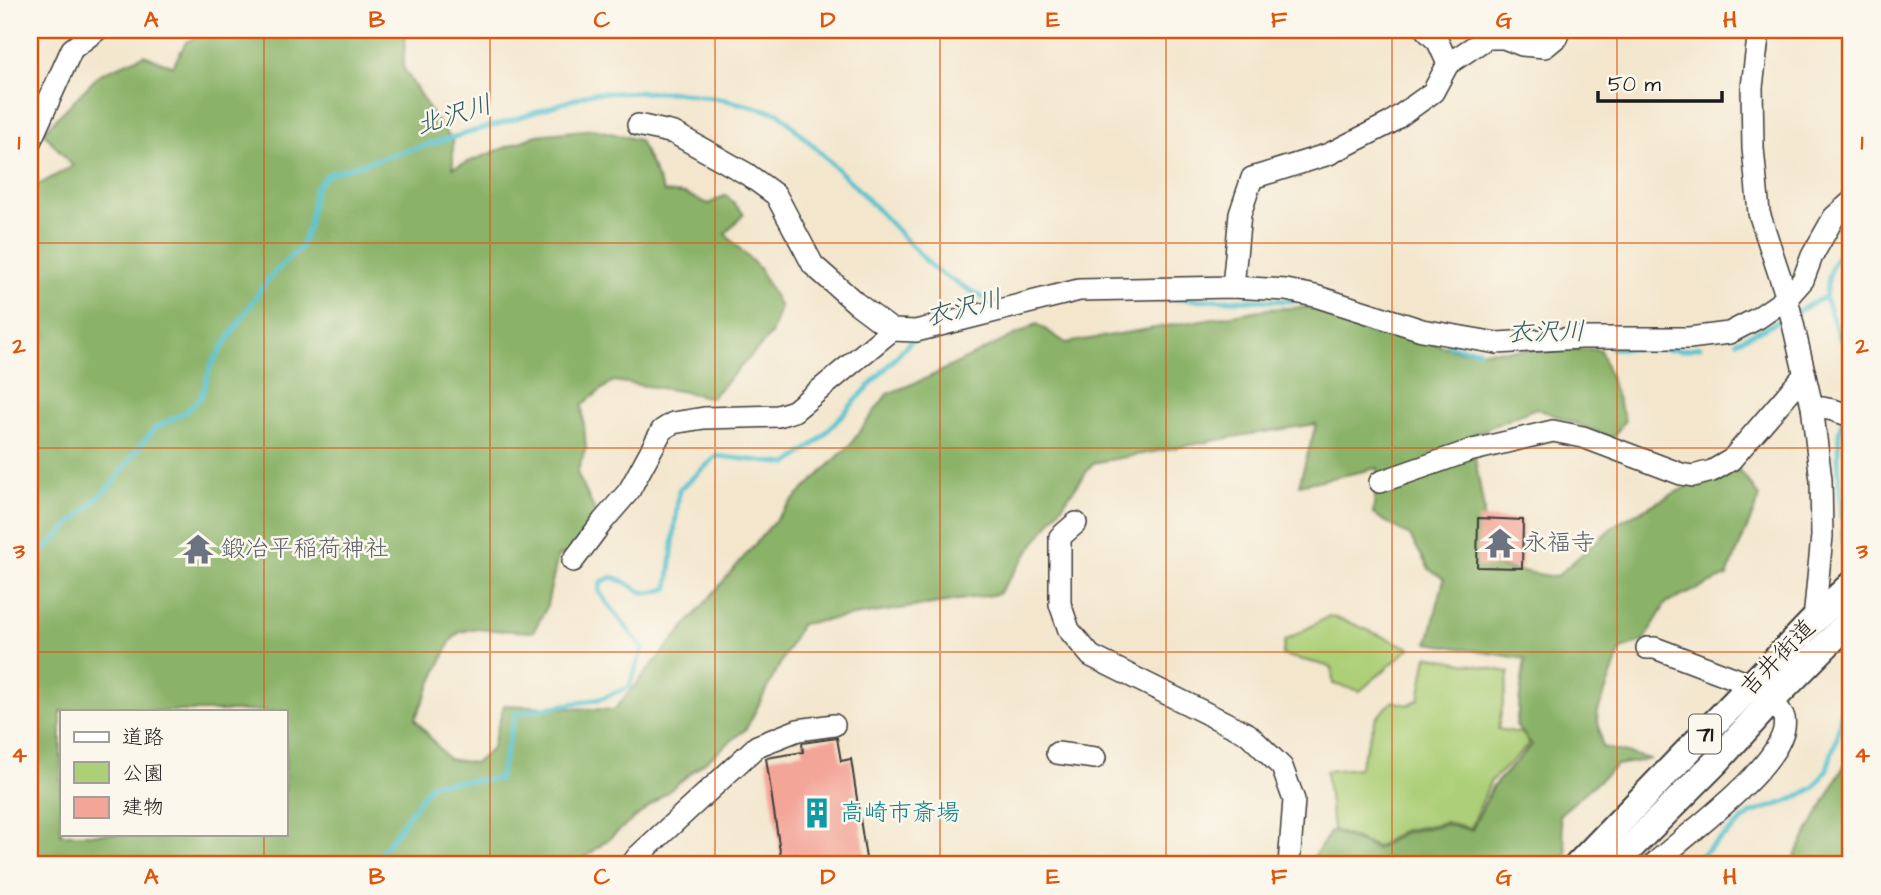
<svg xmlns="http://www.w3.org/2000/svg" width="1881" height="895" viewBox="0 0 1881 895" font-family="'Architects Daughter','Klee One',sans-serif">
<rect width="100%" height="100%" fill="#fbf7ec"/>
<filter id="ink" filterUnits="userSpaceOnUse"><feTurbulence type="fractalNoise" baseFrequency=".0143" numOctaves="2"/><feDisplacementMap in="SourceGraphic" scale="14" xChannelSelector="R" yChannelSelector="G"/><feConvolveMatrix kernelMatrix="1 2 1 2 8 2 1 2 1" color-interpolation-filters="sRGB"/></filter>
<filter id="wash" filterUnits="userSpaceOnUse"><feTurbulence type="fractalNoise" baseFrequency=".00686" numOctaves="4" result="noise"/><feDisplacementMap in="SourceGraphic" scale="28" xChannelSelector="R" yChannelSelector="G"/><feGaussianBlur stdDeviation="1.57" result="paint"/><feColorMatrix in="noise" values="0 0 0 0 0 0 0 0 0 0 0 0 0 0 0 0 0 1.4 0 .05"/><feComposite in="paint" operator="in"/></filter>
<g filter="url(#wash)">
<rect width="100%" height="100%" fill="#f3e6cd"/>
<g fill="#adcf78" stroke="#64764a" stroke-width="2">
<polygon points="1329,616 1351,623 1410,648 1360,691 1333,684 1332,667 1282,655 1285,641"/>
<polygon points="1427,656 1509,672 1498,729 1531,735 1528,746 1490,782 1471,828 1446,822 1401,831 1377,847 1333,830 1326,771 1359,768 1376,718 1393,701 1408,705 1419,699"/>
</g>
<g fill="#8ab268" stroke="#536742" stroke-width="2" fill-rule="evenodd">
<path d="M213,30H406L403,67L435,119L453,141V168L537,135L594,129L639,140L664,192L685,194L709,204L726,195L744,214L725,234L759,268L780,307L771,335L711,398L686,392L613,381L582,405L586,448L577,473L596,513L602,543L558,556L546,609L533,632L472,629L458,633L450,642L415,719L448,759L475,763L491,750L504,705L614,710L789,504L849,446L887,394L927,378L1037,324L1066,343L1267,309L1309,307L1459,351L1600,349L1625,420L1613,438L1536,408L1471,435L1484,510L1479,564L1556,577L1616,524L1733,462L1760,497L1727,576L1666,603L1644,641L1621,649L1597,714L1602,747L1651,759L1617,765L1559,815L1567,853L1555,865H1313V858L1331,831L1377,849L1402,833L1445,824L1472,830L1492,787L1532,745L1516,726L1525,659L1428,643L1444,579L1429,569L1410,536L1373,514L1378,468L1299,485L1316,424L1245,435L1093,463L998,594L801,624L746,729L576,865H30V201L38,185L73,166L43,132L100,74L144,55L173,66L186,42ZM61,711H285V834H61Z"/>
<polygon points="1851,753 1851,865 1790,865"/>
</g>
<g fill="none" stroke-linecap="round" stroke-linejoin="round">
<g stroke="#56c2ce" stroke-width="5">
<polyline points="1825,297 1840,339 1850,346 1848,357 1851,380 1845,408"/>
<path d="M1825,297C1828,279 1833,250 1851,242"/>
<polyline points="1157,299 1294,301"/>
<polyline points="1796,312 1825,297"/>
<polyline points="1737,341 1785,318"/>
<polyline points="1448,345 1459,348 1479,350"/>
<polyline points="1612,348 1683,350 1700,347"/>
<polyline points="1843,418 1839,433 1838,457 1846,579"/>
<polyline points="30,564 112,484 141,445 155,428 187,411 201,397 211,365 268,279 301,247 309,225 315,188 328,174 512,120 592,93 675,92 726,100 779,113 854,185 936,271 994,304"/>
<path d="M347,865L379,856L432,783L499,779L516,713L600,699L629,687L643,649L599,592L601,582L612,577C639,584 636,601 668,588L679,490L717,456L788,464L818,441L911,341L914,340"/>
<polyline points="1689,865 1752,813 1791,800 1815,787 1827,769 1837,737 1841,711 1850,676 1850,634"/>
</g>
</g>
<g id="blocks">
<g fill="#f3a598">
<polygon points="1478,518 1523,520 1522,568 1477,567"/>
<polygon points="837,738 841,761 851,759 867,865 782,865 766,758 803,752 802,743"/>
</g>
</g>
</g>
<g filter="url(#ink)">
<use href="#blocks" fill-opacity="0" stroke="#3c3a37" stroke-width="2"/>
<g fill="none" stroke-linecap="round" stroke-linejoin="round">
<g stroke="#3c3a37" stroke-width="24">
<g id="minor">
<polyline points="1759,30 1752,87 1753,148 1759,213 1787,298 1812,406 1821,480 1822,536 1814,620"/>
<polyline points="1448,64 1487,38 1504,38 1522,45 1545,47 1557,37 1557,30"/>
<polyline points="638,125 674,133 747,174 776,195 813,265 856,303 892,330"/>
<polyline points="30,142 72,49 97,30"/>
<polyline points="1233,287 1240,214 1252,178 1329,154 1390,123 1433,92 1448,64 1438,42 1426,30"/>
<polyline points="1812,406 1833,410 1851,416"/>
<polyline points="1380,482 1469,451 1553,431 1583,437 1681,474 1693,476 1712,471 1731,460 1805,374"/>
<polyline points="1076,523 1060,537 1060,604 1069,630 1091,656 1248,734 1282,767 1294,800 1289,865"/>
<polyline points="573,561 603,521 629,491 662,430 673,423 704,418 778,416 794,411 892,330 916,331 1079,290 1233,287 1286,290 1315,296 1422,330 1497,343 1580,338 1689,338 1729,333 1758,318 1787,298 1803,280 1812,256 1834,217 1851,202"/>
<polyline points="1647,648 1655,648 1752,685"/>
<polyline points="1057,753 1095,758"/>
<polyline points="631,865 638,856 757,746 798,730 834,725"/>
<path d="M1653,865C1682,837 1793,760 1784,718C1782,711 1776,706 1771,701"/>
</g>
</g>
<g stroke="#3c3a37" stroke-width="30">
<g id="major">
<polyline points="1578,865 1814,620 1851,585"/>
<polyline points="1613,865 1716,762 1771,701 1851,620"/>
</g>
</g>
<use href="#minor" stroke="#fff" stroke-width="21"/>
<use href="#major" stroke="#fff" stroke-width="26"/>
</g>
</g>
<path fill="none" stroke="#de560d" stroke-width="2" stroke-opacity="0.55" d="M264,30V711M490,30V865M715,30V865M940,30V865M1166,30V865M1392,30V865M1617,30V865M30,243H1851M30,448H1851M30,652H1851M264,834V865"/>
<defs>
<g id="temple-bare" transform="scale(2.415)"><path d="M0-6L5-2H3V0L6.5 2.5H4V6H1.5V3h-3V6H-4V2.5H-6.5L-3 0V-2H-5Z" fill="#6b7280" stroke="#fbf7ec" stroke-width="2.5" paint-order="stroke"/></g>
<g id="building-bare" transform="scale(2.415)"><path d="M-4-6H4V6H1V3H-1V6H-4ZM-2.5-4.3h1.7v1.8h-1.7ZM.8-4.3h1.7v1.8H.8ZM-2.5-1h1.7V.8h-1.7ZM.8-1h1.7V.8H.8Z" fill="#0f9aa8" stroke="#fbf7ec" stroke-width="2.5" paint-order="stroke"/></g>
</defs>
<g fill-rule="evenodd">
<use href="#temple-bare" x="1500" y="543"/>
<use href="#temple-bare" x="198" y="549"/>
<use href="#building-bare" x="817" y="813"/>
</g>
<g text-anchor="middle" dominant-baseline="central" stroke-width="5" stroke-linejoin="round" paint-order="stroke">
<rect fill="#fbf7ec" stroke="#5f5e5a" stroke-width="2" x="1689" y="714.5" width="32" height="39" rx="5"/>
<g font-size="23" font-weight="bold" fill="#1c1c1c">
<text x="1705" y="734">71</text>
</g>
<g font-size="24" fill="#5b616d" stroke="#fbf7ec" text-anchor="start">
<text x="1523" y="543">永福寺</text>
<text x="221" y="549">鍛冶平稲荷神社</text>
</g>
<g font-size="24" fill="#1c1c1c" stroke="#fbf7ec">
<text transform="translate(1778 658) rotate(-46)">吉井街道</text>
</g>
<g font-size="24" fill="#0d838f" stroke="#fbf7ec" text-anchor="start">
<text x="840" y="813">高崎市斎場</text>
</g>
<g font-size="26" font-style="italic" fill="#335e63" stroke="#fbf7ec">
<text transform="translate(454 115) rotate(-17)">北沢川</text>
<text transform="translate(964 308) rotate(-14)">衣沢川</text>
<text transform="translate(1546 332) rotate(-1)">衣沢川</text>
</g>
</g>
<rect width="1881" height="895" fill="none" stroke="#fbf7ec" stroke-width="77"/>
<rect x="60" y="710" width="228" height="126" fill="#fbf7ec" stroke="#a29f99" stroke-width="2"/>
<rect x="74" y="732" width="35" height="10" fill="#ffffff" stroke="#a29f99" stroke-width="2"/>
<text x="122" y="744" font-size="21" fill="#1c1c1c">道路</text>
<rect x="74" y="762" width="35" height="21" fill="#adcf78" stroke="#a29f99" stroke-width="2"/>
<text x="122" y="780" font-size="21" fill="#1c1c1c">公園</text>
<rect x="74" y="797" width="35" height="21" fill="#f3a598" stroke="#a29f99" stroke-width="2"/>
<text x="122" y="814" font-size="21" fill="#1c1c1c">建物</text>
<path d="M1598 91v10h124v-10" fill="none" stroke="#1c1c1c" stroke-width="3.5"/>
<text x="1608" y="91" font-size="21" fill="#1c1c1c" stroke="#fbf7ec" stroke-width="5" paint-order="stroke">50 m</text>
<rect x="38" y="38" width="1804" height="818" fill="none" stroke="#de560d" stroke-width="2.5"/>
<g font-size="23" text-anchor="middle" font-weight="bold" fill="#de560d">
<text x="151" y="27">A</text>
<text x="377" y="27">B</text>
<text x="602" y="27">C</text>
<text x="828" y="27">D</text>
<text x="1053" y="27">E</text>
<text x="1279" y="27">F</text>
<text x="1504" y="27">G</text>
<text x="1730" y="27">H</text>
<text x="19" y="149">1</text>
<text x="1862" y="149">1</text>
<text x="19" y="353">2</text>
<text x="1862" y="353">2</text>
<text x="19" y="558">3</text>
<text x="1862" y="558">3</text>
<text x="19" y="762">4</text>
<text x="1862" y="762">4</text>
<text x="151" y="884">A</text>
<text x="377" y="884">B</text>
<text x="602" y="884">C</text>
<text x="828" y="884">D</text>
<text x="1053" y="884">E</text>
<text x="1279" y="884">F</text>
<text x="1504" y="884">G</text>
<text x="1730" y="884">H</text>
</g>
</svg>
